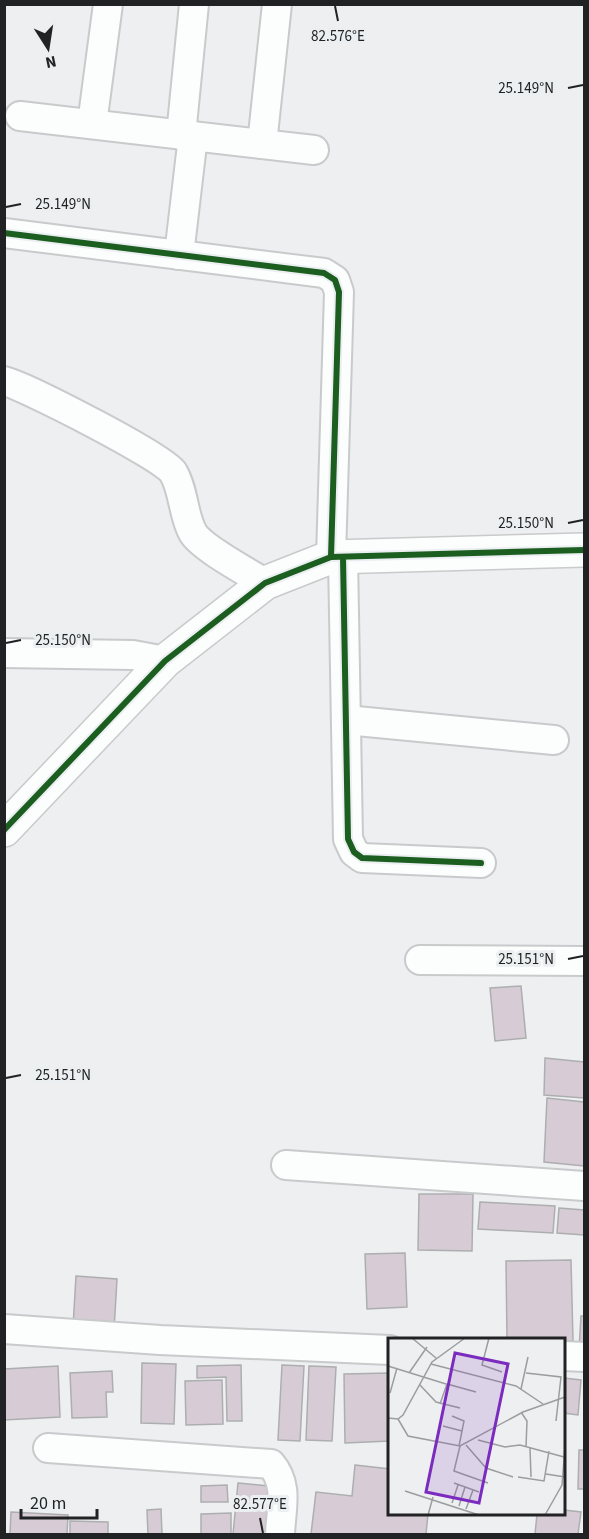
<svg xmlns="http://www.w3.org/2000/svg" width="589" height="1539" viewBox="0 0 589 1539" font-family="'Source Sans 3',sans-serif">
<rect width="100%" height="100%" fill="#edeff0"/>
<g fill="#d7ccd5" stroke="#adaeaf" stroke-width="1.5">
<polygon points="521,986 526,1038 495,1041 490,988"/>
<polygon points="545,1058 584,1062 584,1098 544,1095"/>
<polygon points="547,1098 584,1102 584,1166 544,1162"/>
<polygon points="419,1194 473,1194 472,1251 418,1250"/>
<polygon points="480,1202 555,1206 553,1233 478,1229"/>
<polygon points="559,1208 584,1210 584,1235 557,1233"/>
<polygon points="405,1253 407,1307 367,1309 365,1254"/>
<polygon points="571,1260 573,1341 507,1340 506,1261"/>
<polygon points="76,1276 117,1279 114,1330 73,1327"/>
<polygon points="581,1316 584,1316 584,1350 579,1350"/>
<polygon points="142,1363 176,1364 174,1424 141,1423"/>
<polygon points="241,1365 242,1421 227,1421 226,1377 197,1378 197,1366"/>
<polygon points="282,1365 304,1366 300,1441 278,1440"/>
<polygon points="58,1366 60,1417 4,1420 4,1369"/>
<polygon points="309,1366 336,1367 332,1441 306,1440"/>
<polygon points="112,1371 113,1392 106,1392 107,1417 72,1418 70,1373"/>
<polygon points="390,1373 390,1441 345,1443 344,1374"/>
<polygon points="564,1378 581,1380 578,1415 564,1413"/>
<polygon points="222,1380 223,1424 186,1425 185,1381"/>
<polygon points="579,1450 584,1450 584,1489 578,1489"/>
<polygon points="355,1465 390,1469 390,1514 428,1514 426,1534 311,1534 316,1492 352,1496"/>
<polygon points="238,1483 278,1487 274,1534 233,1534"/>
<polygon points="227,1485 228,1502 201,1502 201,1486"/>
<polygon points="161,1509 162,1534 148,1534 147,1510"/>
<polygon points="564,1510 581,1512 578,1534 535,1534 537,1514 564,1514"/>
<polygon points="11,1512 68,1515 67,1534 10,1534"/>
<polygon points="231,1513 231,1534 201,1534 201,1514"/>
<polygon points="70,1521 108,1522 108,1534 70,1534"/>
</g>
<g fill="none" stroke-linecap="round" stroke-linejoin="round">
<g stroke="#c8cacb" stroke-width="32">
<g id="minor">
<polyline points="20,116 314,150"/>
<polyline points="92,124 108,4"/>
<polyline points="181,135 194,4"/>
<polyline points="262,144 277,4"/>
<polyline points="4,233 324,273 335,280 339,292 331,557"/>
<polyline points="179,255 193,136"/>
<path d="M4,381C25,386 165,458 173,472C184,490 183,516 193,533C202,548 249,573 265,583"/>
<polyline points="343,557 348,839 354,852 362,858 481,863"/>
<polyline points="4,653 133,655 165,661"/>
<polyline points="346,720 554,740"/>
<polyline points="420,960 584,961"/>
<polyline points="286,1165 584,1186"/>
<polyline points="4,1329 160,1340 390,1350"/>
<polyline points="564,1356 584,1357"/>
<path d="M48,1448L271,1464C289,1485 281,1509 280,1534"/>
</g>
</g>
<g stroke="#c8cacb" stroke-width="36">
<polyline id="tertiary" points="4,830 165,661 265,583 331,557 584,550"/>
</g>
<use href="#minor" stroke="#fcfdfd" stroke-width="28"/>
<use href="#tertiary" stroke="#fcfdfd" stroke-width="33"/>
<g stroke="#eceff1" stroke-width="10">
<g id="cycleway">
<polyline points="4,233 324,273 335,280 339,292 331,557"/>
<polyline points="343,557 348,839 354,852 362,858 481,863"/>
<polyline points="4,830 165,661 265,583 331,557 584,550"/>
</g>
</g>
<use href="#cycleway" stroke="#1b5e20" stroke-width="6"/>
</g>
<path fill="none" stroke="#212223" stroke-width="2" d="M335,6L338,21M568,88L583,85M6,207L21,204M568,523L583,520M6,643L21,640M568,959L583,956M6,1078L21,1075M260,1518L263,1533"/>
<g transform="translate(388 1338)">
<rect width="177" height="177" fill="#edeff0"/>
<path fill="none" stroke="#9b9d9e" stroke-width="1.5" d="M24,0L48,20M101,0L94,27L114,34M43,26L128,48L155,66M0,28L58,46M21,35L39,9M138,35L173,39L168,83M32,47L48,64L72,70M133,51L140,19M2,55L9,30M52,66L59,46L88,54M133,74L139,83L138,109M64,78L76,83L71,108M0,80L10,81L15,77L44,24L77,0M10,81L20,98L72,108L135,74L177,59M55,88L74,93M90,102L117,109L132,107L176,119M78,107L98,130L125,139M72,108L66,133L100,145M142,110L143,139M158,136L177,139M130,139L156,143L161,113M66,145L91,154M17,153L91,177M64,165L70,147M71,168L77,149M78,171L85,152M40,177L45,159M157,177L174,147L177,109"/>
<path fill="#7b2cbf" fill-opacity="0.15" stroke="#7b2cbf" stroke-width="3" d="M67,15L120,26L91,165L38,154Z"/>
<rect width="177" height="177" fill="none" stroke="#212223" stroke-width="3"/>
</g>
<g font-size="15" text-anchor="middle" fill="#212223" stroke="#eceff1" stroke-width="6" stroke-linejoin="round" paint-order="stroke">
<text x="338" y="41">82.576°E</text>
<text x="526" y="93">25.149°N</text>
<text x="63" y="209">25.149°N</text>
<text x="526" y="528">25.150°N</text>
<text x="63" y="645">25.150°N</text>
<text x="526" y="964">25.151°N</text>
<text x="63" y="1080">25.151°N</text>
<text x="260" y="1509">82.577°E</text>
</g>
<rect width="589" height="1539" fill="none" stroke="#212223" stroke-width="12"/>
<g transform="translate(48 48) rotate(168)" stroke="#eceff1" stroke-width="4.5" paint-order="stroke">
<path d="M0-4.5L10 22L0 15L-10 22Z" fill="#212223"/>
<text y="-9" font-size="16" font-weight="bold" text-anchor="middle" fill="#212223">N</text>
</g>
<path d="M21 1509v9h76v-9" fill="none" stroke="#212223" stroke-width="3"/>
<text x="30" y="1509" font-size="18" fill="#212223" stroke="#eceff1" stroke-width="4.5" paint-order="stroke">20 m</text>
</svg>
